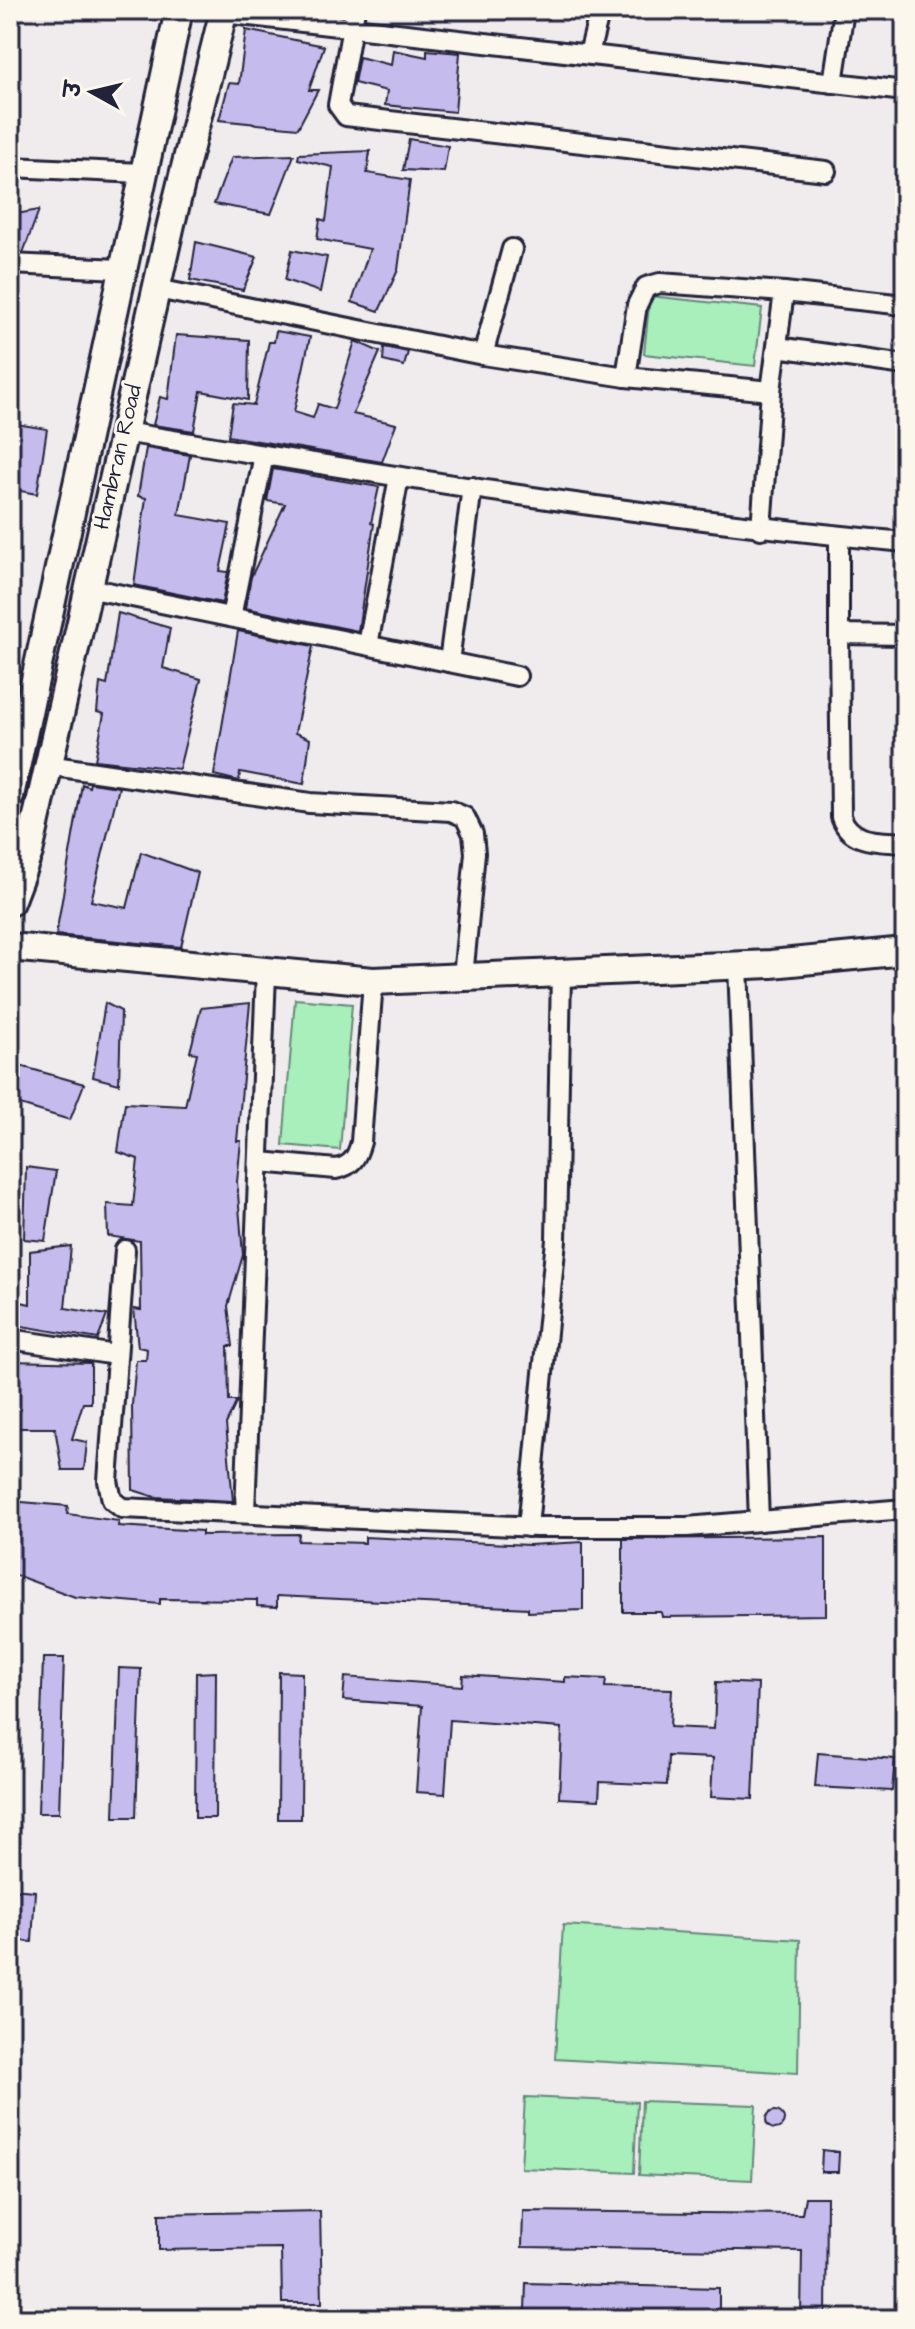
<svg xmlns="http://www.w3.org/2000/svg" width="915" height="2329" viewBox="0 0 915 2329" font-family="'Architects Daughter','Playpen Sans Deva',sans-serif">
<rect width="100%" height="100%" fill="#f0ebec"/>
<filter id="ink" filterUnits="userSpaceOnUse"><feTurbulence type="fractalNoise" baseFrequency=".0125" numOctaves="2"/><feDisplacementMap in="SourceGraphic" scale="16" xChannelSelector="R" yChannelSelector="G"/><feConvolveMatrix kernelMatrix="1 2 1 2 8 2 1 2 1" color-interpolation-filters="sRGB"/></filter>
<g filter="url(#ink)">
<g fill="#a8efbb" stroke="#65887b" stroke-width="2">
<polygon points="650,296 762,308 755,366 644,354"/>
<polygon points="295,999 352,1004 340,1150 283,1145"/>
<polygon points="563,1925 800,1940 798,2073 555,2059"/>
<polygon points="525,2097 637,2102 634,2173 521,2168"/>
<polygon points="642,2101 756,2105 752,2180 639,2175"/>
</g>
<g fill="#c6bbed" stroke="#22223b" stroke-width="2">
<polygon points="246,30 324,46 309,90 318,90 298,128 219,120 229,83 239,84"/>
<polygon points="393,50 427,57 427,50 460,53 455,112 385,105 387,91 354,83 359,57 391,65"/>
<polygon points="409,139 448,146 444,172 403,170"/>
<polygon points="370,151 367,173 410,180 398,270 379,311 352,302 370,249 317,239 320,219 326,221 333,167 298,159 299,154"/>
<polygon points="294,155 271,214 214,204 232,157"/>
<polygon points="39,210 23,253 10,252 10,215"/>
<polygon points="196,242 257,257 243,290 190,280"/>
<polygon points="292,250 327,257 320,292 285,280"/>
<polygon points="276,331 310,337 294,412 313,418 318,404 334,409 355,341 380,352 353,414 396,424 382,462 228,436 233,403 254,405 269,342 274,342"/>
<polygon points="176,335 249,340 248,400 201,391 194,431 153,425 160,397 168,399"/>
<polygon points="384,347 408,352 404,366 383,361"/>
<polygon points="10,423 47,429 37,494 10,489"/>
<polygon points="146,448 190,455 179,515 230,524 220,571 228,572 222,603 134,585 146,498 138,496"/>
<polygon points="273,469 379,487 371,523 374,524 358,631 245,608 251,577 285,504 267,501"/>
<polygon points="118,613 170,628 163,668 201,679 179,769 95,760 104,714 97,712 100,683 107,685"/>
<polygon points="238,631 313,646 295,733 310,739 304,784 240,772 239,781 214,775"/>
<polygon points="90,783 119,787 91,901 127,908 141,852 198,873 181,947 56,935 82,784 89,787"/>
<polygon points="105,1003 121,1011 119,1084 93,1077"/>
<polygon points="250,1003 237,1141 241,1141 237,1182 243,1255 228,1306 233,1346 228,1346 229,1401 237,1401 226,1424 233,1501 155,1497 133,1490 132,1405 136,1360 146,1360 147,1349 138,1347 134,1309 141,1310 140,1241 108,1236 107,1204 133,1206 138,1159 118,1152 125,1103 185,1106 197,1053 190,1052 201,1008"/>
<polygon points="10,1063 84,1084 70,1120 10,1102"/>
<polygon points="26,1167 56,1171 45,1241 24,1239"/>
<polygon points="71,1246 65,1308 107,1315 98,1339 16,1325 21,1302 30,1304 30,1251"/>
<polygon points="10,1361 91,1363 91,1403 83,1403 72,1439 87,1442 84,1470 62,1470 55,1428 10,1428"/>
<polygon points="10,1501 68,1506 67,1514 119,1521 118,1526 202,1531 202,1535 299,1534 298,1541 365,1543 365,1537 529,1545 583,1542 583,1610 528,1612 528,1608 277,1596 277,1607 257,1606 257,1600 160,1599 160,1604 75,1597 10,1573"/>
<polygon points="826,1537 826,1615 662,1617 661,1612 623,1612 623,1539"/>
<polygon points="43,1658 64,1658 59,1813 38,1813"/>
<polygon points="119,1668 141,1669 136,1817 114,1817"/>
<polygon points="216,1672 215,1818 195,1818 196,1673"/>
<polygon points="279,1672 302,1673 301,1819 278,1819"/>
<polygon points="463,1675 565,1682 565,1677 606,1679 605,1687 672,1689 670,1727 714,1729 716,1682 758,1684 753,1799 711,1797 713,1758 668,1756 667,1785 600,1782 599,1800 559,1798 562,1728 450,1720 445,1794 416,1792 422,1706 343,1700 345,1677 462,1686"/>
<polygon points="818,1753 895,1759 892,1791 815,1787"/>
<polygon points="10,1889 35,1891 32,1942 10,1940"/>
<circle cx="775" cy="2120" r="9"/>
<polygon points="822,2150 839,2152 838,2172 821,2172"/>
<polygon points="805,2197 827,2197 826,2319 801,2319 802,2251 522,2247 523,2211 802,2214"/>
<polygon points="320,2211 322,2303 282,2303 281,2248 159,2250 159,2214"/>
<polygon points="526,2283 719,2288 719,2317 525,2311"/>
</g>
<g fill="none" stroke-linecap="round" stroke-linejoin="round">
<g stroke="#22223b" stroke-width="24">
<g id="street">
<polyline points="355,10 338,105 346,116 826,171"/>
<polyline points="223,13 905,91"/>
<polyline points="589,54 600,10"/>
<polyline points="833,83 844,10"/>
<polyline points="10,167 142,173"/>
<polyline points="10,264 121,269"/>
<polyline points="157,289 483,355 626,377 771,391 761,529"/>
<polyline points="784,292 905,305"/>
<polyline points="777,347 905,365"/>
<polyline points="483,355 512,249"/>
<polyline points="626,377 637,305 646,287 660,283 784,292 771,391"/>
<path d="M124,432C383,475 643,518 905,542"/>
<polyline points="839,536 839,634 905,635"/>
<polyline points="88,588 517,676"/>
<polyline points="231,617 264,455"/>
<path d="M839,634L841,817C851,844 879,841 905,843"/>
<polyline points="368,645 399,477"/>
<polyline points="449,662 472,487"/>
<polyline points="47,765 310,803 451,811 465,817 473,834 475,853 463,977"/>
<polyline points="738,964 759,1521"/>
<path d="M260,1162L336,1169C352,1166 357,1157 361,1142L373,981"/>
<polyline points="125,1250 108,1481 112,1500 122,1508 537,1527 687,1527 905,1509"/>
<polyline points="10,1339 116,1355"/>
<polyline points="245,1512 266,973"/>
<polyline points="528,1527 556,1240 561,972"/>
</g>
</g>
<g stroke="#22223b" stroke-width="32">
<g id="secondary">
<polyline points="10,796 179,10"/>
<polyline points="10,902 29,852 171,224 224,10"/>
<polyline points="10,947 373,981 771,964 905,951"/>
</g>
</g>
<use href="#street" stroke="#fbf7ec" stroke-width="18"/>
<use href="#secondary" stroke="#fbf7ec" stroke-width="26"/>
</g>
</g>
<g text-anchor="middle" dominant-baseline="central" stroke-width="6" stroke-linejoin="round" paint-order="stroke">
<g font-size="22" fill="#22223b" stroke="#fbf7ec">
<text transform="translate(118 457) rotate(-77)">Hambran Road</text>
</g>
</g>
<rect width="915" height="2329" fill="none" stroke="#fbf7ec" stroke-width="40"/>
<rect x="20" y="20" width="875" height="2289" fill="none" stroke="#22223b" stroke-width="3" filter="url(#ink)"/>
<g transform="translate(92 92) rotate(278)" stroke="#fbf7ec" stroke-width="6" paint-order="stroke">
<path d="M0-6L14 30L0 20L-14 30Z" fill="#22223b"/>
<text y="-12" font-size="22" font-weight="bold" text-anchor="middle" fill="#22223b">उ</text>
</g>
</svg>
